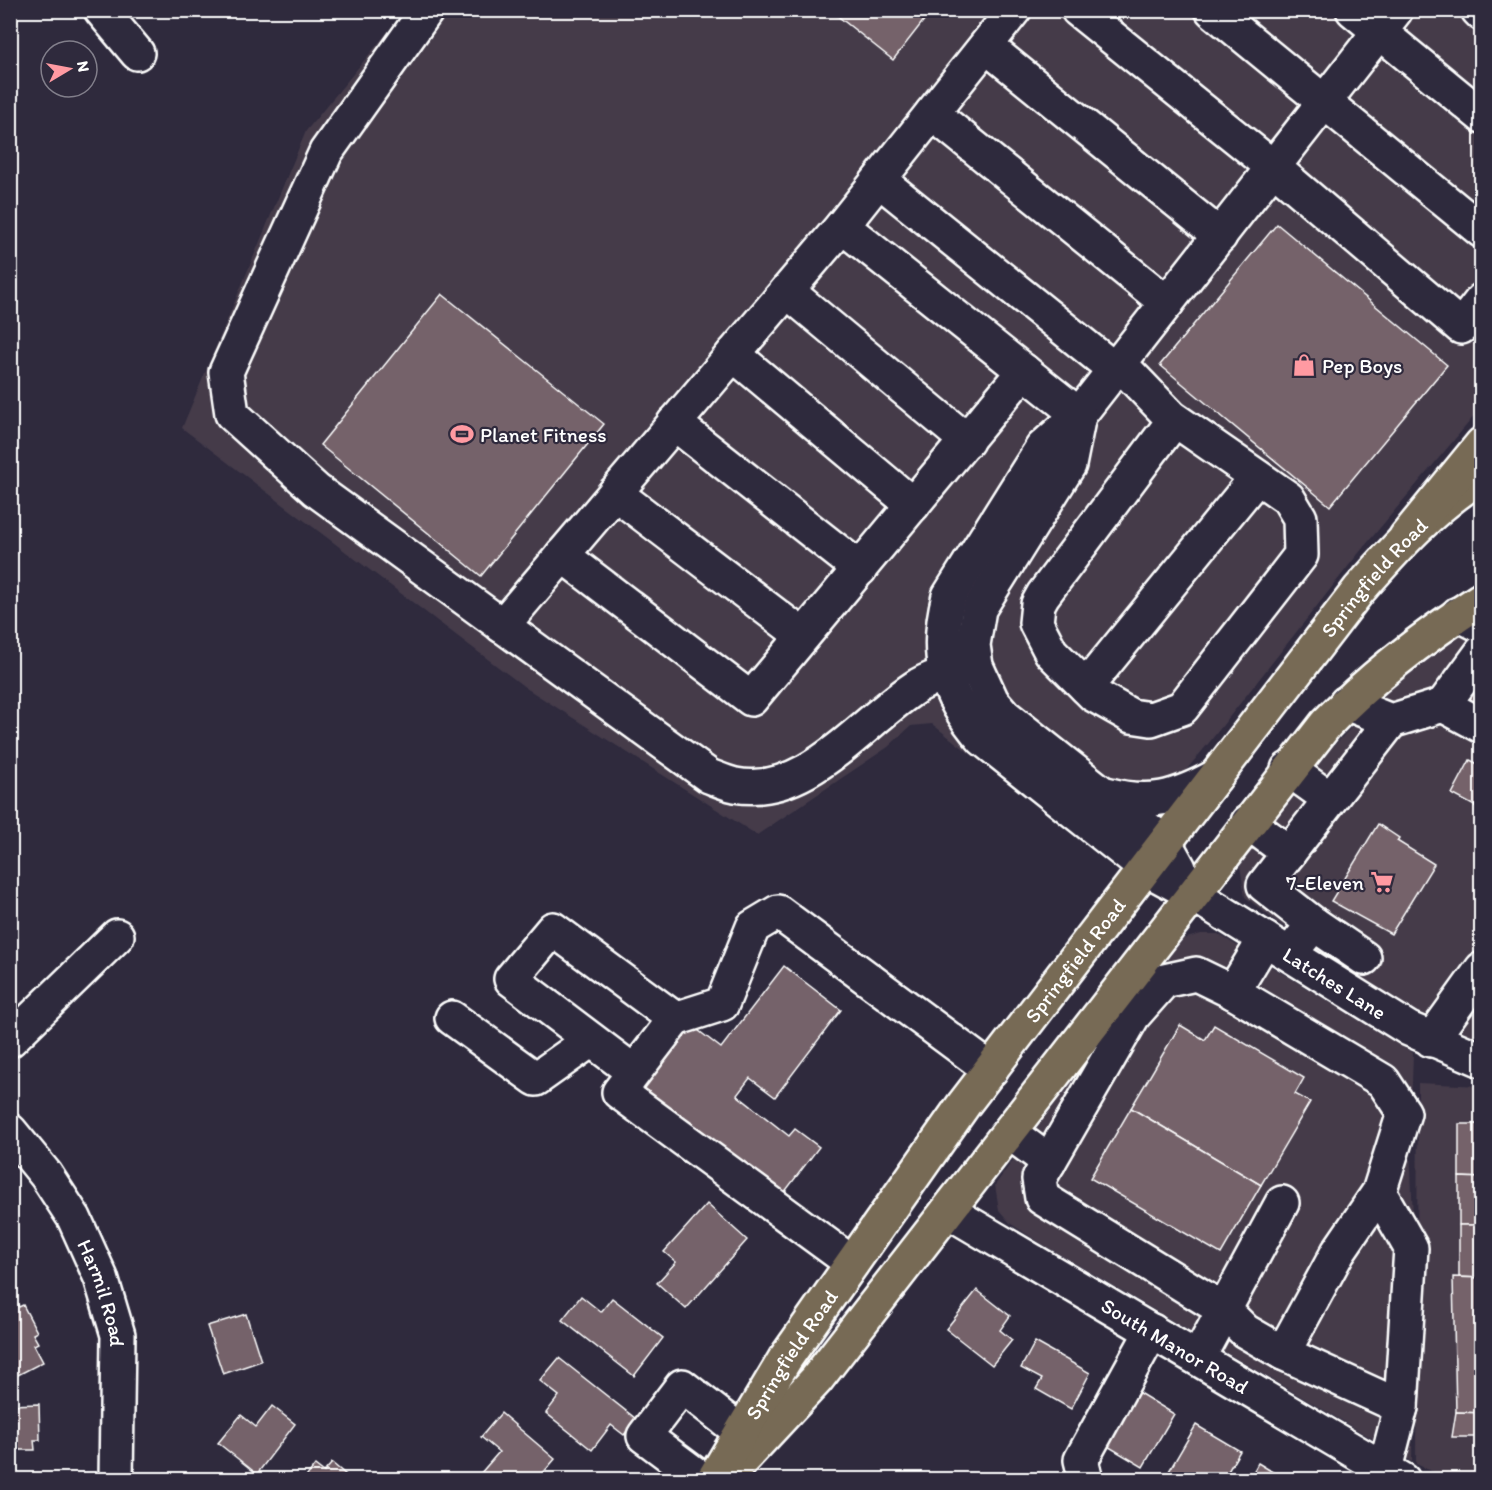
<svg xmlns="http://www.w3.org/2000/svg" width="1492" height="1490" viewBox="0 0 1492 1490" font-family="Itim,sans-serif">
<rect width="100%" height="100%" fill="#2f2a3d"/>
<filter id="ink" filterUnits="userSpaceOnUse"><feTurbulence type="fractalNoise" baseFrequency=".0167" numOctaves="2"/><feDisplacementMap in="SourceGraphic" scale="12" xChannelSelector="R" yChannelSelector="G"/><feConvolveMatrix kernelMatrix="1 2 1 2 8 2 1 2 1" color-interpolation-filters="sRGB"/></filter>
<g filter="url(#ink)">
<g fill="#443b4a">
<polygon points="405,11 1481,11 1481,408 1358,554 1208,744 1109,862 932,724 911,726 888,747 757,835 526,688 182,428 306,131"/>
<polygon points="1481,619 1481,1045 1472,1044 1405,1008 1274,920 1245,897 1240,866 1291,791 1380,697 1445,640"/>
<polygon points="1201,934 1218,934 1413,1053 1410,1145 1414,1243 1412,1462 1042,1244 1011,1224 999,1210 995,1185 1068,1084 1183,939"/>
<polygon points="1418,1083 1481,1086 1481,1479 1449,1479 1416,1464"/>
</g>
<g fill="#75626a" stroke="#fff" stroke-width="1.5">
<polygon points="830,10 932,10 893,60"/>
<polygon points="1277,224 1447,365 1330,506 1160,365"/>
<polygon points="442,294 604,424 481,576 320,445"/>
<polygon points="1482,668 1482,710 1464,702"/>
<polygon points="1470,760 1482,766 1482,810 1452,794"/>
<polygon points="1378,824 1399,838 1397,841 1434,864 1391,934 1331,901"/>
<polygon points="784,966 841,1010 775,1097 750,1078 737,1095 789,1136 795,1129 819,1147 777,1202 759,1175 701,1130 694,1140 636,1095 690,1024 721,1048"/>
<polygon points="1180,1025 1205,1040 1214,1025 1304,1078 1295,1094 1310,1102 1261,1185 1131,1108"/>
<polygon points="1131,1108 1261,1185 1221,1254 1090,1178"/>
<polygon points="1459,1124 1482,1124 1482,1178 1459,1177"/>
<polygon points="1459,1177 1482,1178 1482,1225 1459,1225"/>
<polygon points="707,1204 747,1240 686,1309 657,1283 676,1262 664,1252"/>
<polygon points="1459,1225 1482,1225 1482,1278 1459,1277"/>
<polygon points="1453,1277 1482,1278 1482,1413 1456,1412"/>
<polygon points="977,1290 1010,1316 1000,1330 1012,1340 992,1365 946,1329"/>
<polygon points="581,1296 601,1312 612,1298 663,1338 634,1376 562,1320"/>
<polygon points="14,1298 19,1307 23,1305 37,1332 33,1334 38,1343 34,1345 43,1362 16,1376 10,1366 10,1300"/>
<polygon points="246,1314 261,1361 223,1374 207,1326"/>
<polygon points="1035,1342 1090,1373 1071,1409 1036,1389 1042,1379 1021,1368"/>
<polygon points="559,1358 636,1419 624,1435 611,1425 592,1450 546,1413 559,1396 540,1381"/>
<polygon points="1131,1388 1174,1414 1143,1467 1099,1441"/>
<polygon points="39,1404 40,1440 34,1440 35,1450 10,1450 10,1405"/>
<polygon points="272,1406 295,1424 257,1474 218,1443 241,1415 256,1427"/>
<polygon points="1456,1412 1482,1413 1482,1437 1452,1437"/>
<polygon points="501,1413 555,1459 537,1480 487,1480 480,1474 499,1452 481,1437"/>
<polygon points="1196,1425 1240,1451 1223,1480 1168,1480 1165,1478"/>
<polygon points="332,1463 352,1480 304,1480 315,1465 324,1472"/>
<polygon points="1258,1463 1286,1480 1249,1480"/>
</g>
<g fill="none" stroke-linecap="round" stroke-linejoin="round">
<g stroke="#fff" stroke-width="38">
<g id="minor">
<polyline points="101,10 137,53"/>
<path d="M427,10L326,152L226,372L232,414L316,490L709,776C717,779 726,783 735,785C808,799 863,719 919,685C937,675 956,671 976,666"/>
<polyline points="1078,10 1273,167 1461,327 1482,300"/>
<polyline points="1212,10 1482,231"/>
<polyline points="1353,10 1482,116"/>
<path id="s1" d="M1396,10L1079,415L1042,448L949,596C934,654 944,695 983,739L1145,868L1193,894L1409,1029L1482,1060"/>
<polyline points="1478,10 1482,14"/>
<polyline points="986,46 1220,236"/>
<polyline points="932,113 1167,303"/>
<polyline points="879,180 1115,370"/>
<polyline points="842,226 1014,10"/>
<polyline points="787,291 967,441"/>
<polyline points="733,354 913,505"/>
<polyline points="1120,364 1171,417 1169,427 1043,595 1038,604 1036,623 1051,652 1094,695 1131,716 1151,719 1182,708 1301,555 1300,518 1288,498 1171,417"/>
<polyline points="1079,415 1069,465 979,609 973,645 976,666 992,701 1005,716 1165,843 1179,868"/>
<polyline points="674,423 860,569"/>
<polyline points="615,493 803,636"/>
<polyline points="562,555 751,699 1024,371"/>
<polyline points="1458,614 1482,626"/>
<polyline points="502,626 842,226 1079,415"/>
<polyline points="1086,687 1257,477"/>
<polyline points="1346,703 1391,721 1443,705 1482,726"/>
<polyline points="1443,705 1482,652"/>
<polyline points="1288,769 1330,799"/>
<path d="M1106,794C1150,806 1176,798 1215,777"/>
<polyline points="1248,822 1289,853"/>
<polyline points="1314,924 1264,885 1391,721"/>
<polyline points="1300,941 1314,924 1364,958"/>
<polygon points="1196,974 1233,992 1383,1081 1404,1113 1379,1192 1338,1252 1283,1353 1245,1331 1224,1310 1042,1198 1039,1179 1133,1016 1164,981"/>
<polyline points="1233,992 1265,939"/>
<polyline points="452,1018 536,1079 591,1040"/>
<polyline points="675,1019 722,1004 753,927 778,912 991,1070"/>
<polyline points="10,1040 117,936"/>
<polyline points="1431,1040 1482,969"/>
<polyline points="634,1072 511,979 553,929 675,1019 619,1092 852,1263"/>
<path id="s2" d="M10,1131L46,1175L74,1218L101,1278L118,1335L116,1480"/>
<polyline points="1009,1132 1049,1162"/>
<path id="s3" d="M948,1211L1403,1480"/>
<polyline points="1283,1353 1401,1407 1411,1248 1379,1192"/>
<polyline points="1198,1358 1282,1203"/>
<polyline points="1385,1469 1401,1407"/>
<polyline points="703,1480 644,1436 682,1386 741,1432"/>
<polyline points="1086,1480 1081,1460 1152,1331"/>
</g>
</g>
<g stroke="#fff" stroke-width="38">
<g id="major">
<path d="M737,1465L816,1380L1326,724C1373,675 1425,636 1482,599"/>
<path id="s4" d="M713,1480L785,1359L964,1104L1359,590C1396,548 1433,506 1482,476"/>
</g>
</g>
<g stroke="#fff" stroke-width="38">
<polyline id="highway" points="1406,537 1482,444"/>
</g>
<use href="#minor" stroke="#2f2a3d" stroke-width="33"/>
<use href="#major" stroke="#776a54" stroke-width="33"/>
<use href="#highway" stroke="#776a54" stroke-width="33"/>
</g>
</g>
<defs>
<g id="shop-bare" transform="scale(1.8)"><path d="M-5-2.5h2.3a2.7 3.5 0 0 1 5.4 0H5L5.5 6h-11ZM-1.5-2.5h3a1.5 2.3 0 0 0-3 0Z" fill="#ff9aa2" stroke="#2f2a3d" stroke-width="2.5" paint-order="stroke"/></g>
<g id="stadium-bare" transform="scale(1.8)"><path d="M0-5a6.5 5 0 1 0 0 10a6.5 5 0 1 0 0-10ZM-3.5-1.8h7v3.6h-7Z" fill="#ff9aa2" stroke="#2f2a3d" stroke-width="2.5" paint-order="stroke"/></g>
<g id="supermarket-bare" transform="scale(1.8)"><path d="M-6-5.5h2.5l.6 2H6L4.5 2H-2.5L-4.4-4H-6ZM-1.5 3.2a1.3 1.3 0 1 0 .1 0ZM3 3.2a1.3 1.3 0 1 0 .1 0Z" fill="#ff9aa2" stroke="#2f2a3d" stroke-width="2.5" paint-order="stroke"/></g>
</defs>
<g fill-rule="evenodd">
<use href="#shop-bare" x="1304" y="365"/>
<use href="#stadium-bare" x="462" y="434"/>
<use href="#supermarket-bare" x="1382" y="882"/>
</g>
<g text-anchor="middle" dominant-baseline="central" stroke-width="4.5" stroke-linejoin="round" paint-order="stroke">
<g font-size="21" fill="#fff" stroke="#2f2a3d" text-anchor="start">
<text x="1322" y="365">Pep Boys</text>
<text x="480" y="434">Planet Fitness</text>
<text x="1364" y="882" text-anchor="end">7-Eleven</text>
</g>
<g font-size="21" fill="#fff" stroke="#2f2a3d">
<text stroke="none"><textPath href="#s4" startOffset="1120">Springfield Road</textPath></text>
<text stroke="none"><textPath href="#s4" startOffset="634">Springfield Road</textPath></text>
<text stroke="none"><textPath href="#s1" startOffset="1322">Latches Lane</textPath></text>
<text stroke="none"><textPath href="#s2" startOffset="189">Harmil Road</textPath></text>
<text stroke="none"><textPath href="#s3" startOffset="264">South Manor Road</textPath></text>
<text stroke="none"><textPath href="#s4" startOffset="148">Springfield Road</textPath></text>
</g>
</g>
<rect width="1492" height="1490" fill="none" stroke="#2f2a3d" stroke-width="36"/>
<rect x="18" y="18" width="1456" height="1454" fill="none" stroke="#fff" stroke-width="2" filter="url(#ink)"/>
<g transform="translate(69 69) rotate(80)"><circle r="28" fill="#2f2a3d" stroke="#827f8b" stroke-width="1.5"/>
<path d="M0-4.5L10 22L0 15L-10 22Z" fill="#ff9aa2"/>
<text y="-9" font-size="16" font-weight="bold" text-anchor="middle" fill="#ffffff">N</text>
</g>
</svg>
